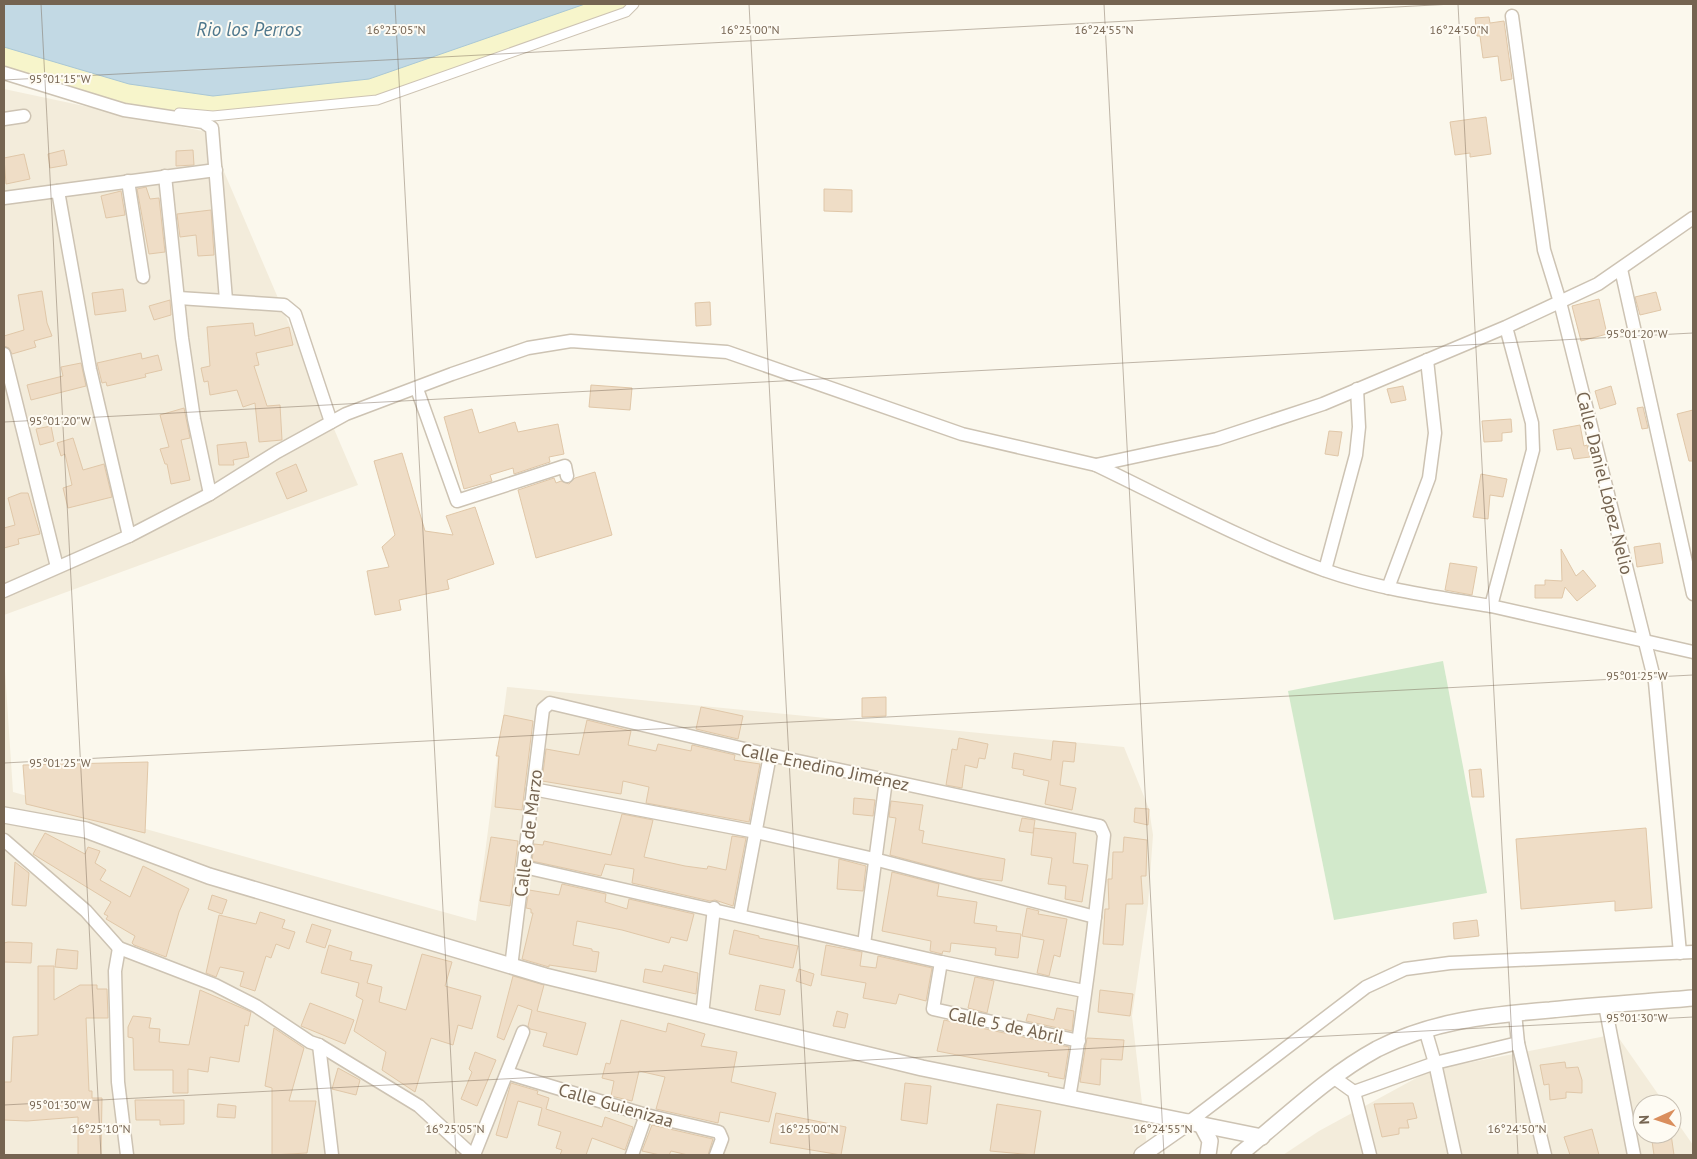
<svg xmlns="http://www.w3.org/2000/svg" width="1697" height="1159" viewBox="0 0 1697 1159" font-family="'PT Sans',sans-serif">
<rect width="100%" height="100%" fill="#fbf8ed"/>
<g fill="#f3ecdb">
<polygon points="4,89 207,132 358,485 4,615"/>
<polygon points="4,656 13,792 476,921 507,687 1124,747 1149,809 1153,835 1148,905 1132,1016 1147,1147 1137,1155 4,1155"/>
<polygon points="1616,1034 1665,1104 1642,1104 1642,1134 1672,1134 1672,1115 1693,1145 1693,1155 1283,1155 1319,1131 1431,1070"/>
</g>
<polygon fill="#d2e9cb" points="1443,661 1487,893 1334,920 1288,691"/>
<polygon fill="#f7f5cb" points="4,4 634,4 626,12 377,100 213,116 127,108 4,72"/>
<polygon fill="#c2d9e4" stroke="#a9c7d5" points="4,4 585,4 369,79 213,96 129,84 4,47"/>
<g fill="#efddc6" stroke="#e0c7a8">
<polygon points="1489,17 1490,23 1504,21 1512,79 1501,81 1498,56 1483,58 1480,36 1477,36 1475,18"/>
<polygon points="1486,117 1491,154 1470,157 1470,153 1455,155 1450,122"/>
<polygon points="64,150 67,165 50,168 48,154"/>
<polygon points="193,150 194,165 176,166 176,151"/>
<polygon points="24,154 30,179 6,184 4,158"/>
<polygon points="146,187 150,199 159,198 165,252 149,254 137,189"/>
<polygon points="824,189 852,190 852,212 824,211"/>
<polygon points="121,191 125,215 106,218 101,196"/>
<polygon points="211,210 214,255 198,256 196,235 180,237 177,214"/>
<polygon points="123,289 126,311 95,315 92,293"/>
<polygon points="42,291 47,323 52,336 34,341 36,347 12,354 9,348 4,346 4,336 24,330 18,295"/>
<polygon points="1656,292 1661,310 1640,315 1635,297"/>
<polygon points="1599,299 1607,334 1581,341 1572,306"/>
<polygon points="170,300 171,315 154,320 149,306"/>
<polygon points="710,302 711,325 696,326 695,303"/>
<polygon points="253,323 255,336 289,327 293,345 256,353 259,365 254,366 267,406 280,405 282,440 259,442 255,403 243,407 237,390 210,395 208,381 204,382 201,368 210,366 207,327"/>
<polygon points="141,353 142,359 158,355 162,370 145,374 146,377 107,386 106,382 102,383 97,363"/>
<polygon points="81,363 86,386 31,400 27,385 63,376 61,367"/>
<polygon points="591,385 632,388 630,410 589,407"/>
<polygon points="1403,386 1406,400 1391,403 1387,389"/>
<polygon points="1611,386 1616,404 1600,409 1595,391"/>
<polygon points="1643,407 1648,428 1642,429 1637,408"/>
<polygon points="184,408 190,438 181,440 190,480 171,484 167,464 165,464 160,449 169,447 160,415"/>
<polygon points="472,409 479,433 515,422 518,432 558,424 564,454 549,457 550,462 514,474 513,468 490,475 492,481 464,489 444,417"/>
<polygon points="1693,410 1693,461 1689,461 1677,414"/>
<polygon points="1511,419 1512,432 1502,433 1502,441 1484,442 1482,421"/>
<polygon points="1580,425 1584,446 1587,445 1590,457 1574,459 1571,448 1557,450 1553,430"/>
<polygon points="51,426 54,441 40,445 36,429"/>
<polygon points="1329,431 1342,432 1338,456 1325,454"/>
<polygon points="73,438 83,470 104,464 112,497 68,508 63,488 72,485 65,454 61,456 57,443"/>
<polygon points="246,442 249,457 233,460 234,465 219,465 217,445"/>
<polygon points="402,453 425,531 453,535 446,516 475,507 494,564 447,580 449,589 399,600 401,610 375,615 367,571 389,567 382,547 395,535 374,461"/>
<polygon points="296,464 307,491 287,499 276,473"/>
<polygon points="595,472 612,535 536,558 518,490 554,478 556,483 561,481 569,484 575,478"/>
<polygon points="1481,474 1507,479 1503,497 1490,495 1488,519 1473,517"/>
<polygon points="21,493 28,493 40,534 18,539 19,544 4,548 4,528 15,525 8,498"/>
<polygon points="1660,543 1663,563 1637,567 1634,547"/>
<polygon points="1561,549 1576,576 1583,570 1596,586 1577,601 1565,587 1562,598 1535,598 1535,585 1545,585 1545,580 1562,581"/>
<polygon points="1450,563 1477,567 1472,595 1445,590"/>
<polygon points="886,697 886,716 862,717 862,698"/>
<polygon points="701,707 743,716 738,739 696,729"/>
<polygon points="504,715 533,721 522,810 495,807 499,756 496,756"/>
<polygon points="587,720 631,731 628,745 656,751 658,744 691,751 692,745 735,755 734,760 760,764 749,822 646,803 649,787 623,781 621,794 542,781 546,749 579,755"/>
<polygon points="959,738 988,744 985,759 979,758 977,768 965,765 962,788 946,785 952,749 957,750"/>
<polygon points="1053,741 1076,743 1074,762 1063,761 1060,785 1076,788 1072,810 1045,804 1049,781 1023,775 1024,770 1012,768 1014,753 1051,760"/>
<polygon points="148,762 145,833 26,804 23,765"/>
<polygon points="1481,769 1484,797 1472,797 1469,770"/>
<polygon points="854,798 875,800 873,816 853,814"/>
<polygon points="891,801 923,805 919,830 924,831 922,843 1005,859 1002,881 976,878 890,855 896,818 889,817"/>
<polygon points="1135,808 1149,809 1148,825 1134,822"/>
<polygon points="622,814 653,820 644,857 685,866 707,869 708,866 726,870 732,836 746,838 733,906 715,900 710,901 632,883 634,869 605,864 601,876 532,861 534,844 543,845 544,841 611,855"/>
<polygon points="1022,818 1035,820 1033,833 1019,831"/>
<polygon points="1034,828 1076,833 1073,863 1088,865 1082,902 1065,899 1066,886 1048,884 1052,858 1031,855"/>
<polygon points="1646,828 1652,908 1615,911 1615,901 1521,909 1516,839"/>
<polygon points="45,833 85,854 88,847 100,851 95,863 106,870 100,880 130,897 143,866 189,889 179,912 166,957 134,945 132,943 135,936 106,919 108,916 104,914 111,902 33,854"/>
<polygon points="491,837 518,841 510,906 480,901"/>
<polygon points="1124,837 1147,840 1146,876 1141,876 1143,904 1126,904 1123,945 1103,944 1105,909 1109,909 1108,879 1112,879 1113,852 1123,852"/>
<polygon points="839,859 866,866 863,891 837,889"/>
<polygon points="15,862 29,873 26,906 12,905"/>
<polygon points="892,872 939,884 937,896 977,902 974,923 997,926 996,931 1021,934 1018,958 995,955 996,948 951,943 950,952 943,951 942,954 930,951 931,941 882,931"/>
<polygon points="562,884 606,894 605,902 627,909 629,899 694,914 687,941 671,937 669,943 622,930 577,921 573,945 592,949 592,951 599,952 596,972 549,965 549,967 522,959 533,913 531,913 531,909 526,908 529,890 559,895"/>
<polygon points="212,895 227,900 222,914 208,909"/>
<polygon points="1027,908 1039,911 1038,914 1067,919 1060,957 1054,955 1049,976 1037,973 1044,940 1022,936"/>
<polygon points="260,912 285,920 282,928 295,932 289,949 276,944 271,958 266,956 255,991 240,986 244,972 220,967 216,977 206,973 219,915 256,924"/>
<polygon points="1477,920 1479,936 1454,939 1453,923"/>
<polygon points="312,924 331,930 325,948 306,942"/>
<polygon points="734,930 759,936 759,938 798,946 793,968 729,954"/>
<polygon points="8,942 32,943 31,963 4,962 4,943"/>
<polygon points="329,945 352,952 350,960 372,965 367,983 382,987 379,1002 406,1010 422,954 452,962 445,986 481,996 472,1029 458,1025 453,1045 431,1038 415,1092 382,1070 386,1052 354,1031 363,1000 356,996 359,983 321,973"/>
<polygon points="826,945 862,952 860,966 876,968 878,956 932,968 926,1001 899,994 896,1004 863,998 866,983 821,975"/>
<polygon points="57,949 78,951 77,969 55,967"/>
<polygon points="664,965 698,973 696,994 643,982 645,969 662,972"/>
<polygon points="38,966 54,966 54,1000 80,985 97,985 97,989 107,989 108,1018 86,1018 89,1091 92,1091 92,1098 102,1098 101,1155 78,1155 78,1117 27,1121 4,1120 4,1082 11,1082 13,1037 38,1035"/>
<polygon points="799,969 814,974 811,986 796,981"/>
<polygon points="513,976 544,985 537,1011 586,1023 577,1055 543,1046 547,1033 530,1029 528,1026 532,1010 518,1005 504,1040 497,1037"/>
<polygon points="975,977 994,981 987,1013 968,1008"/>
<polygon points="760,985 785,990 780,1015 755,1010"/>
<polygon points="200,990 251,1012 248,1026 245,1025 239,1062 210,1057 208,1072 188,1069 188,1093 173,1093 173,1070 134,1070 133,1038 128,1037 128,1027 133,1016 151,1018 149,1028 160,1029 159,1042 189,1045"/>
<polygon points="1100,990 1133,994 1130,1016 1098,1012"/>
<polygon points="310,1003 354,1020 345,1044 301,1026"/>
<polygon points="1057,1008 1074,1011 1072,1031 1026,1021 1028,1014 1054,1020"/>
<polygon points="837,1011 848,1014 845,1028 833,1026"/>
<polygon points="621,1020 666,1032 668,1023 705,1034 701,1046 737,1052 731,1082 776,1093 769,1122 720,1112 718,1123 656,1109 665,1077 639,1071 632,1101 611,1096 614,1081 602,1078 606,1063 610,1064"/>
<polygon points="944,1020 1069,1047 1064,1079 1048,1076 1049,1073 937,1051"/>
<polygon points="274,1028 304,1048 289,1101 316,1101 307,1153 272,1155 272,1088 265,1086"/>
<polygon points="1087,1038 1124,1040 1122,1060 1101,1059 1100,1085 1080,1082"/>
<polygon points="475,1052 496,1060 477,1106 461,1099 472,1072 469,1069"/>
<polygon points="1565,1062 1566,1068 1578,1067 1582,1080 1582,1093 1566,1092 1566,1098 1550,1100 1549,1084 1544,1085 1540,1065"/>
<polygon points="338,1068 360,1080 356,1095 332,1089"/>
<polygon points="511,1083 538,1091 537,1094 549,1098 546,1109 555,1112 602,1127 605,1117 633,1127 625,1150 592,1138 586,1155 560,1155 562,1150 556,1148 561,1132 538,1125 542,1108 518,1101 507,1138 496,1135"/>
<polygon points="905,1083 931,1086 927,1124 901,1120"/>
<polygon points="135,1100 184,1100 184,1124 160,1125 160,1120 136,1120"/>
<polygon points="1413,1103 1417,1118 1407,1120 1409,1128 1399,1128 1399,1134 1382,1137 1374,1104"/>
<polygon points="218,1104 236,1106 235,1118 217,1117"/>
<polygon points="997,1104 1041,1111 1034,1155 990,1151"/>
<polygon points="776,1113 846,1127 841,1155 770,1143"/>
<polygon points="652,1125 713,1139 708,1155 688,1155 671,1151 669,1155 660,1155 642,1151"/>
<polygon points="1592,1129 1599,1155 1570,1155 1564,1137"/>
<polygon points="1651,1134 1671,1134 1674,1155 1654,1155"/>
</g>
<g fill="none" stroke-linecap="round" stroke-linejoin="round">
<g stroke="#cdc3b3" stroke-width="11">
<polyline id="pedestrian" points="179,113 213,116 377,100 626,12 634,4"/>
</g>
<g stroke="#cdc3b3" stroke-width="15">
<g id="minor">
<polyline points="1512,16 1544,250 1560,302 1655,682 1680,953"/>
<polyline points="4,73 124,110 203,122 212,128 226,300"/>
<polyline points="4,119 24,116"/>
<polyline points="165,176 182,338 194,419 210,494"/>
<polyline points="128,181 143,277"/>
<polyline points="58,191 90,369 129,536"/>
<polyline points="4,198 216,170"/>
<polyline points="1621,269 1693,594"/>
<polyline points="179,298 284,305 295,314 331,422"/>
<path d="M1506,327L1532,423L1533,450L1491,606C1435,597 1378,589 1324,570C1246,542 1171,501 1096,465L1217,439L1323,404L1506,327L1598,284L1693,218"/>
<polyline points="4,354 57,567"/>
<polyline points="417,389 457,501 565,466 567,476"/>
<polyline points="1325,570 1356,455 1359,427 1357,389"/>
<polyline points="1388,588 1429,478 1435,433 1427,360"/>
<polyline points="4,591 129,536 210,494 277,452 346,414 452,374 528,348 571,341 727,352 962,434 1096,465"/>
<polyline points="1491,606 1693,652"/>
<polyline points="533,789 756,832 874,859 1095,917"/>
<polyline points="4,840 86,911 119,948"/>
<polyline points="524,867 941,962 1084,991"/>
<polyline points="740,914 770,755"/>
<polyline points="864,944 886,780"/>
<polyline points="941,962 933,1009 1079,1041"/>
<path d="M511,967L543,709L550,703L770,755L1100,826L1104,835C1095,923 1084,1011 1069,1098"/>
<polyline points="1605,1005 1634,1155"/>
<polyline points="1515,1013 1518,1043 1545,1155"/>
<polyline points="702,1015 714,908"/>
<polyline points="1425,1029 1435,1063 1455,1155"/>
<polyline points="319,1045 332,1155"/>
<polyline points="507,1073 646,1115 719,1132 722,1139 716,1155"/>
<polyline points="1333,1077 1354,1092 1370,1155"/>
<polyline points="1354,1092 1435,1063 1518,1043"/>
<polyline points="1189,1122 1366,987 1405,969 1450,963 1693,952"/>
<polyline points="127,1155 118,1082 115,971 119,948 215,985 256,1006 310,1042 319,1045 419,1106 472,1155"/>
<polyline points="474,1155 523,1032"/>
<polyline points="632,1155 646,1115"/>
</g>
</g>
<g stroke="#cdc3b3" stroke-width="18">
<g id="tertiary">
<polyline points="4,815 86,830 209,876 545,976 922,1068 1262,1137"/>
<polyline points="1201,1124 1210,1141 1208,1155"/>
<polyline points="1142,1155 1189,1122"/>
<path d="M1239,1155C1284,1119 1326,1077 1377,1049C1431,1021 1489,1015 1550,1010C1597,1005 1645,1002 1693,998"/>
</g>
</g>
<use href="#pedestrian" stroke="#fff" stroke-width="9"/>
<use href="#minor" stroke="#fff" stroke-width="12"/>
<use href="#tertiary" stroke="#fff" stroke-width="15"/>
</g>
<path fill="none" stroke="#756451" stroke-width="1" stroke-opacity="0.45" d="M41,4L101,1155M395,4L456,1155M749,4L810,1155M1104,4L1164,1155M1458,4L1518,1155M4,80L1453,4M4,422L1693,333M4,763L1693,675M4,1105L1693,1017"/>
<g text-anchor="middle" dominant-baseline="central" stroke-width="4" stroke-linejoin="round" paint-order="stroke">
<g font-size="18" fill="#756451" stroke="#fefbf3">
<text transform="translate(1605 483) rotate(76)">Calle Daniel López Nelio</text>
<text transform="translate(825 767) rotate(12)">Calle Enedino Jiménez</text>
<text transform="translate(528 833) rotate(-83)">Calle 8 de Marzo</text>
<text transform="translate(1006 1025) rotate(12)">Calle 5 de Abril</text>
<text transform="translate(616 1105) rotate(16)">Calle Guienizaa</text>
</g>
<g font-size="19" font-style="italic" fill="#4f788d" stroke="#fefbf3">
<text x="249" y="29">Rio los Perros</text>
</g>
</g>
<g font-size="12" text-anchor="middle" fill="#756451" stroke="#fefbf3" stroke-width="4" stroke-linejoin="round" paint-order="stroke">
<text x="396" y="34">16°25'05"N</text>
<text x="750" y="34">16°25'00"N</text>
<text x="1104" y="34">16°24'55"N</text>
<text x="1459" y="34">16°24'50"N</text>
<text x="60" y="83">95°01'15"W</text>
<text x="1637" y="338">95°01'20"W</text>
<text x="60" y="425">95°01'20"W</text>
<text x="1637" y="680">95°01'25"W</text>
<text x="60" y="767">95°01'25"W</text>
<text x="1637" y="1022">95°01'30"W</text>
<text x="60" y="1109">95°01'30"W</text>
<text x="101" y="1133">16°25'10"N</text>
<text x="455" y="1133">16°25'05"N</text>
<text x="809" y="1133">16°25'00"N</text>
<text x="1163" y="1133">16°24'55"N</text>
<text x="1517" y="1133">16°24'50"N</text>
</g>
<rect width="1697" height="1159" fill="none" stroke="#756451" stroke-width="10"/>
<g transform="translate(1657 1119) rotate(267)"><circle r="24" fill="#fefbf3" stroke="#c7bfb2"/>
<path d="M0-4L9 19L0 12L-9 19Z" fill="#da8e5d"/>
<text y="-8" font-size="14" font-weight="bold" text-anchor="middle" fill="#756451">N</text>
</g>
</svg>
